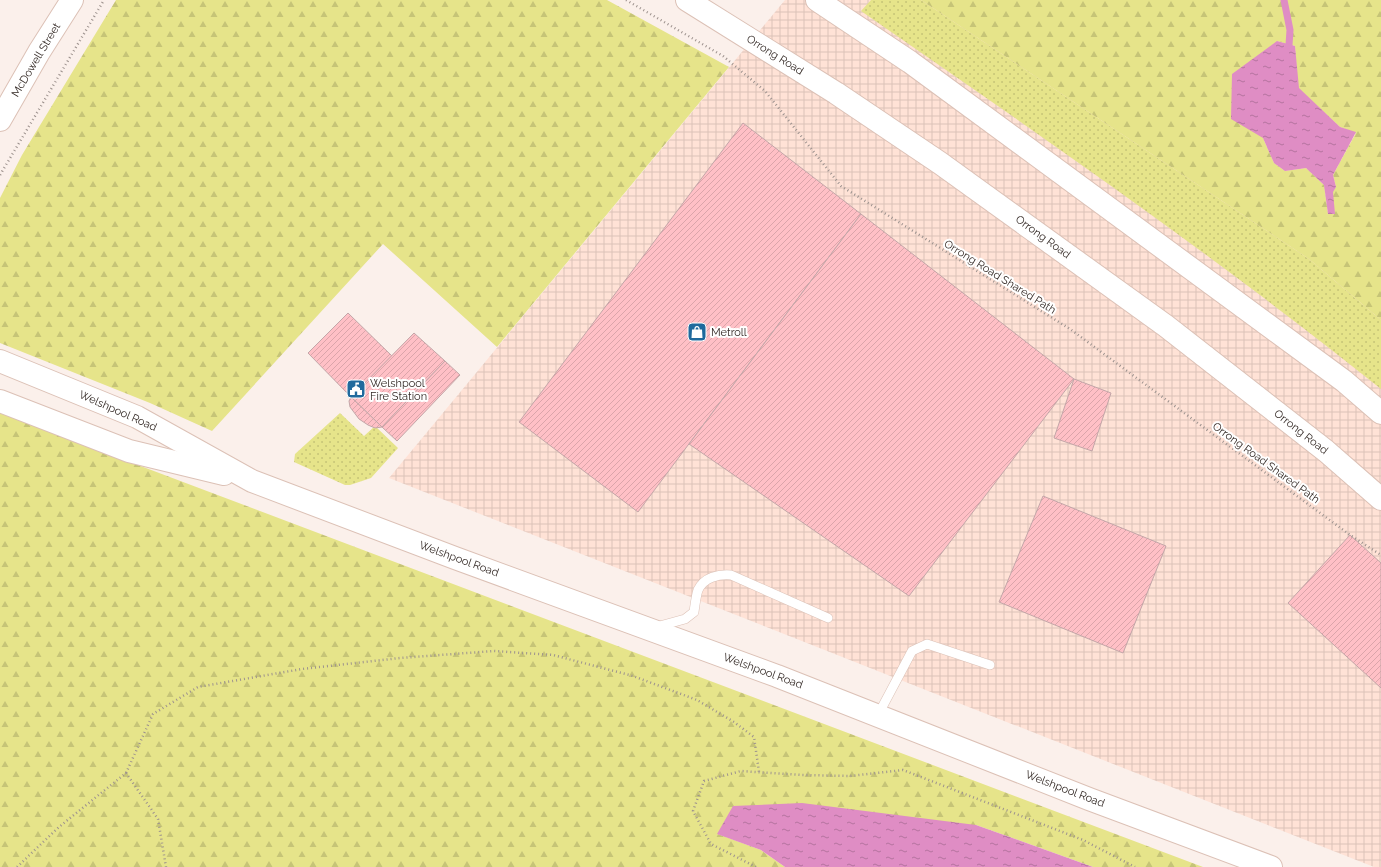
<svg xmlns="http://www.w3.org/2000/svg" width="1381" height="867" viewBox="0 0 1381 867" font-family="Raleway,sans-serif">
<defs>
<pattern id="industrial-grid" width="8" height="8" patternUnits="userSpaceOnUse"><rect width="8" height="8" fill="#ffe2d6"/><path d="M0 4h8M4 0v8" fill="none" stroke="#dbc2b8"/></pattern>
<pattern id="green-dots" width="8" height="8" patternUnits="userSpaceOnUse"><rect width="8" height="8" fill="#e6e48a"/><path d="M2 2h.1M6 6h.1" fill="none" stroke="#c6c477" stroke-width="1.8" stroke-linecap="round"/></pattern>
<pattern id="forest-firs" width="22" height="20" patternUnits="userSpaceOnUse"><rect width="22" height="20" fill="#e6e48a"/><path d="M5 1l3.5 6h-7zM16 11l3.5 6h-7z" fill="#c6c477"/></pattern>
<pattern id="water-ripples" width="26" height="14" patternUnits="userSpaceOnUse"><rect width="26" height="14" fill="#df8dc4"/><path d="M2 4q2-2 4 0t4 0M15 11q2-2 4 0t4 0" fill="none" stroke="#b5739f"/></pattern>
<pattern id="building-hatch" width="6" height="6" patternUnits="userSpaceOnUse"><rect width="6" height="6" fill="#ffc0c6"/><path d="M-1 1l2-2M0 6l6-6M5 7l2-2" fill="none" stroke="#dba5aa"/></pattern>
</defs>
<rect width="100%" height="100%" fill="#fbf0eb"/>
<polygon fill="url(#industrial-grid)" points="785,0 1381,0 1381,867 1374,867 389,478"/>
<g fill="url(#green-dots)">
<path d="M871,0H921L1309,259L1381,320V389C1340,356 1298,324 1256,292C1127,195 994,103 861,11Z"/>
<polygon points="340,413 364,436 375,426 398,448 371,478 350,485 345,485 294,462 295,454"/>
</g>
<g fill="url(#forest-firs)" fill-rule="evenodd">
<polygon points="116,0 607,0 729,67 497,347 383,244 212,431 150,403 0,343 0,198 22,155"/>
<path d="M921,0H1381V320L1309,259ZM1277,41L1295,46L1298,88L1340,127L1356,133L1333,175L1336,187L1333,191L1328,214L1324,185L1306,168L1285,171L1274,163L1263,138Z"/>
<polygon points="0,413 1203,867 1093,867 976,825 718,834 761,850 785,867 0,867"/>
</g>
<g fill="url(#water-ripples)">
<polygon points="1277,41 1295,46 1299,88 1340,127 1356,132 1333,175 1336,187 1333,192 1335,214 1328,214 1324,185 1306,168 1285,171 1274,163 1263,138 1231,119 1232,74"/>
<polygon points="802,803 976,825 1093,867 785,867 761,850 717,834 733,806"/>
</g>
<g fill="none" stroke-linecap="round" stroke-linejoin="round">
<polyline stroke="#df8dc4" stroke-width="7" points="1284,0 1290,30 1289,45"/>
</g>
<g fill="url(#building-hatch)" stroke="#c3a6a8">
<polygon points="743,123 861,214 638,512 519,422"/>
<polygon points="861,214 1074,379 909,596 689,444"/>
<polygon points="348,313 392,356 351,397 308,353"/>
<polygon points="414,333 445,361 382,427 351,397"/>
<polygon points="445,361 460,375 397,441 382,427"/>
<polygon points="1074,379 1111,393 1092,451 1054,438"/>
<polygon points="351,397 382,427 375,428 368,425 359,419 350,407 349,401"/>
<polygon points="1043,496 1166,546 1123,653 999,602"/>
<polygon points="1350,535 1381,563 1381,688 1288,603"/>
</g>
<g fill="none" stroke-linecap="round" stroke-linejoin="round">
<g stroke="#dcc1b6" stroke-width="10">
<g id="lane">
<path d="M656,627L685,619L694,612C695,605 696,596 698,590C704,577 719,574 731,575L828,618"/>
<polyline points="878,715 912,651 927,644 990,665"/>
</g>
</g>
<g stroke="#dcc1b6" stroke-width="24">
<g id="primary">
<polyline points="0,120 39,52 72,0"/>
<polyline points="0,361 137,417 252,481 455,558 777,676 1089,799 1271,867"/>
<polyline points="0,401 129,451 224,474"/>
</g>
</g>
<g stroke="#dcc1b6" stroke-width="24">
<g id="highway">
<polyline points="687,0 836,93 940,163 1166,326 1326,451 1381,499"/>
<polyline points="817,0 910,62 1344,381 1381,413"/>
</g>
</g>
<g stroke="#9d928e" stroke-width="2.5" stroke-dasharray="1 3" stroke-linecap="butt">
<polyline points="626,0 723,56 765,91 841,186 1070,329 1350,535 1381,555"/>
<polyline points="0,175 104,0"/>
<polyline points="126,773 153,714 198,687 302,669 400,658 494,651 553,655 633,676 697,700 734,722 754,737 759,772"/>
<polyline points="17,867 59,827 126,773 158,819 166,867"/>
<polyline points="756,867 711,844 693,811 704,781 741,771 802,775 850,776 903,770 1083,840 1135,867"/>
</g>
<use href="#lane" stroke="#fff" stroke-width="9"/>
<use href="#primary" stroke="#fff" stroke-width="22"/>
<use href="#highway" stroke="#fff" stroke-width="22"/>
</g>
<defs>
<g id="shop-square" transform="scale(1)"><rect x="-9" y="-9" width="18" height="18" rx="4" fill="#206a9d" stroke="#fff"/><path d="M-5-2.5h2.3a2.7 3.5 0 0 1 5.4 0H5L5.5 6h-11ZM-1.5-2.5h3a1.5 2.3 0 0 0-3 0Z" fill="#fff"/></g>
<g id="civic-square" transform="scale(1)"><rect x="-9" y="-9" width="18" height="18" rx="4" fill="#206a9d" stroke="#fff"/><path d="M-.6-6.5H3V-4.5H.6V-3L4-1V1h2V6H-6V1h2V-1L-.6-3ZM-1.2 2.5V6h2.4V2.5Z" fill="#fff"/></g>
</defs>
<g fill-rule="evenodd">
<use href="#shop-square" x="697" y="332"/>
<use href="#civic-square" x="356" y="389"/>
</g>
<g text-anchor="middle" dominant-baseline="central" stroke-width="4" stroke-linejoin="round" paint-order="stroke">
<g font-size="11" fill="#332925" stroke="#fff">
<text transform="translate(775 55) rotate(32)">Orrong Road</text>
<text transform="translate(36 60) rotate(-59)">McDowell Street</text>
<text transform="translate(1043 237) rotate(36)">Orrong Road</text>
<text transform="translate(1000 277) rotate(32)">Orrong Road Shared Path</text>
<text transform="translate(118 411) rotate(24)">Welshpool Road</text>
<text transform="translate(1301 432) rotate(38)">Orrong Road</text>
<text transform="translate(1266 463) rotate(36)">Orrong Road Shared Path</text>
<text transform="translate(459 559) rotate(20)">Welshpool Road</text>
<text transform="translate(763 671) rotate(20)">Welshpool Road</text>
<text transform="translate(1065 789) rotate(21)">Welshpool Road</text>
</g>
<g font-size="11" fill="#332925" stroke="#fff" text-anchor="start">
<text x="711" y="332">Metroll</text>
<text x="370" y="383">Welshpool<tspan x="370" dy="13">Fire Station</tspan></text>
</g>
</g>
</svg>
